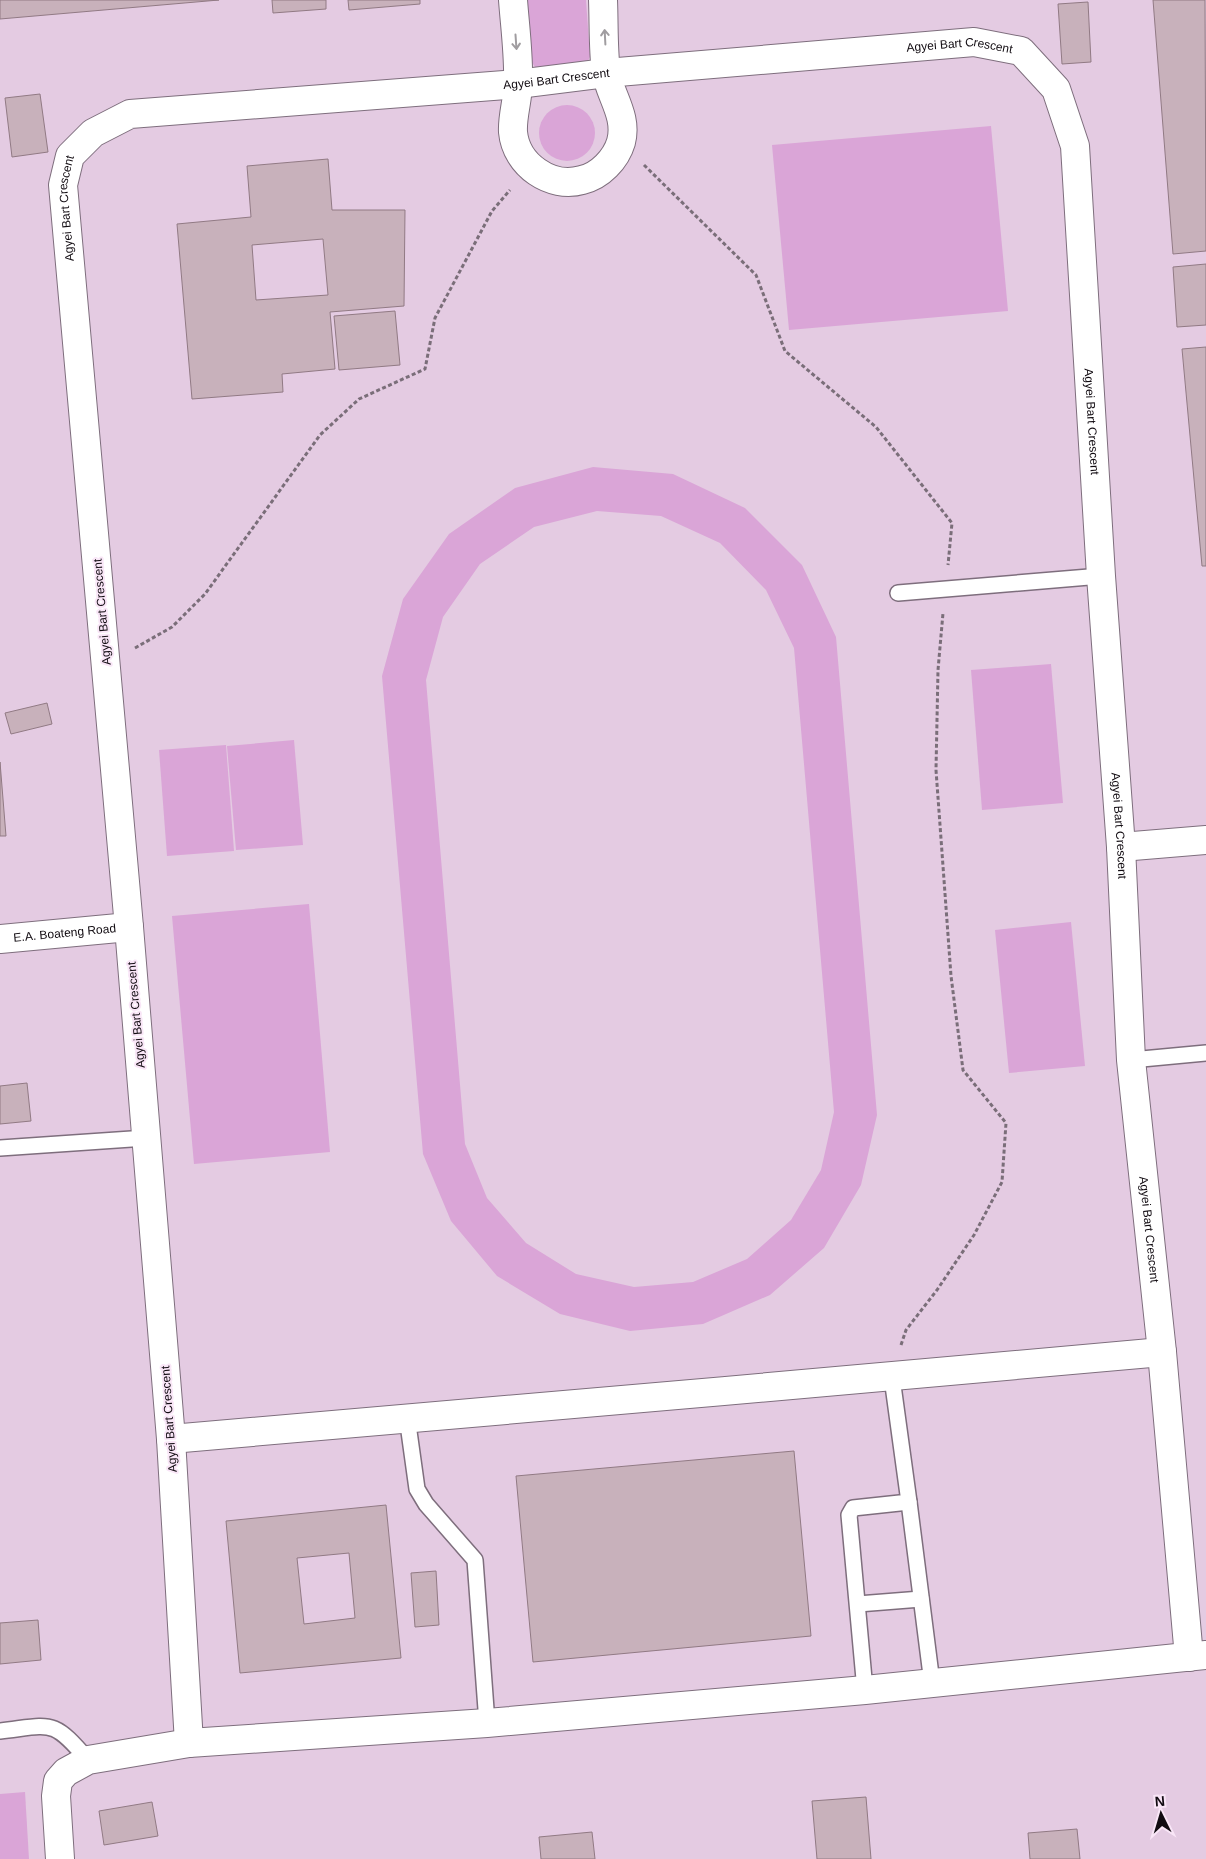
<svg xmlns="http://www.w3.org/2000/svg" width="1206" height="1859" viewBox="0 0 1206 1859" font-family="Helvetica,sans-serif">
<rect width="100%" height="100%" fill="#ebd9ea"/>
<rect fill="#e4cbe2" x="0" y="0" width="1206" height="1859"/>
<g fill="#daa5d7" fill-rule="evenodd">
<polygon points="526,0 586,0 590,57 585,66 537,70 531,61"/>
<circle cx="567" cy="133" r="28"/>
<polygon points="991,126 1008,311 789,330 772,145"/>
<path d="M593,467L673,474L745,508L802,565L836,637L877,1115L861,1185L824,1248L770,1295L703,1324L630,1331L560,1314L497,1276L451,1221L423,1154L382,676L403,599L449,534L515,488ZM597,511L661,516L720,543L766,590L794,648L834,1112L821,1170L791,1220L747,1259L693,1282L634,1287L576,1274L526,1243L487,1198L465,1144L426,680L443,617L480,564L534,527Z"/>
<polygon points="1051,664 1063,803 982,810 971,670"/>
<polygon points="294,740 303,845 236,850 227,746"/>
<polygon points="226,745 234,851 167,856 159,750"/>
<polygon points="309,904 330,1152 194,1164 172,916"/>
<polygon points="1071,922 1085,1066 1009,1073 995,930"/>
<polygon points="25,1792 29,1859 0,1859 0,1794"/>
</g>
<g fill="#c8b1bb" stroke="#917a84" fill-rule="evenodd">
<polygon points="0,0 219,0 0,19"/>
<polygon points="272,0 326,0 326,9 273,13"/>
<polygon points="348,0 420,0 420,4 349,10"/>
<polygon points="1153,0 1205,0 1206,251 1173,254"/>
<polygon points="1088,2 1091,62 1062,64 1058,4"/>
<polygon points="40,94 48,152 12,157 5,98"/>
<path d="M328,159L332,210H405L404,306L330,312L335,369L282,374L283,392L192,399L177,224L251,217L247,166ZM323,239L328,295L256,300L252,245Z"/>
<polygon points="1206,264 1206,325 1177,327 1173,267"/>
<polygon points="395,311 400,365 339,370 334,316"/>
<polygon points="1206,347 1206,566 1202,566 1182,349"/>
<polygon points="47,703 52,724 11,734 5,713"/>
<polygon points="0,762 6,836 0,836"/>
<polygon points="27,1083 31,1121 0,1124 0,1086"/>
<polygon points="794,1451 811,1636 533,1662 516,1476"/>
<path d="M386,1505L401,1658L240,1673L226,1521ZM349,1553L355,1618L304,1624L297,1558Z"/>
<polygon points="436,1571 439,1625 415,1627 411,1573"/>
<polygon points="38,1620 41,1660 0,1664 0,1623"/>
<polygon points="866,1797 871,1859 817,1859 812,1801"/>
<polygon points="152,1802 158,1836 104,1845 99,1811"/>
<polygon points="1077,1829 1080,1859 1030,1859 1028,1833"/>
<polygon points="592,1832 595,1859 541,1859 539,1837"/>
</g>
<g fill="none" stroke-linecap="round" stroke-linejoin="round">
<g stroke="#7e6e7d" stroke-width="18">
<g id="service">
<polyline points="898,593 1101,576"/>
<polyline points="1131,1060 1206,1053"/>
<polyline points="0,1148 146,1138"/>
<polyline points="407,1417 417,1489 426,1504 475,1560 487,1723"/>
<polyline points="909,1502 932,1683"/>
<polyline points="858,1604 921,1599"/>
<polyline points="865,1690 849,1515 853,1508 909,1502 892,1378"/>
<path d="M0,1731C52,1725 52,1718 88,1760"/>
</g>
</g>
<g stroke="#7e6e7d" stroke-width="30">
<g id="minor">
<path d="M513,0C515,27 519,56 518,83C518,100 512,116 513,132C516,165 551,189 582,180C600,176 616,159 621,142C628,116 610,96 606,72C603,49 604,24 603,0"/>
<polyline points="1121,847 1206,840"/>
<path id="s1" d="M0,939L129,927"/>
<path d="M171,1439C501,1408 832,1384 1162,1352"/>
<path id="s2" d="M189,1743L171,1439L129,927L63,185L70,156L93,133L130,114L518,84L606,73L974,42L1021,51L1056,89L1075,146L1101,576L1121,847L1131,1060L1162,1352L1189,1657"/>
<polyline points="60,1859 56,1796 58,1781 66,1772 88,1760 189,1743 487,1723 865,1690 1206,1655"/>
</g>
</g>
<g stroke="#7a6e79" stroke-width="3" stroke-dasharray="4 2.5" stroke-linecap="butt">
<polyline points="644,165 756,275 785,351 876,427 952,523 948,565"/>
<polyline points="135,648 172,627 205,594 320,435 359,399 425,369 435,318 492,211 510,190"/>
<polyline points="901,1345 906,1330 937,1290 974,1235 1002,1182 1006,1123 963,1070 951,976 936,770 938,670 943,613"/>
</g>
<use href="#service" stroke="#fff" stroke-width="15"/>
<use href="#minor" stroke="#fff" stroke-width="28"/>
</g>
<defs><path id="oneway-shaft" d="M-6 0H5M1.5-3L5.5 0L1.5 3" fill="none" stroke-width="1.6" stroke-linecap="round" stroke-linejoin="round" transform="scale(1.25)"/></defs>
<g stroke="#a09da0">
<use href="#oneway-shaft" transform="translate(605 37) rotate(-93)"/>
<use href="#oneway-shaft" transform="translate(516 42) rotate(86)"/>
</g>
<g text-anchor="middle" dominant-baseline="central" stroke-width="4" stroke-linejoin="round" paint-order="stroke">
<g font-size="12" fill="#110b11" stroke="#f9e6f7">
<text stroke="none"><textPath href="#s2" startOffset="2500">Agyei Bart Crescent</textPath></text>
<text stroke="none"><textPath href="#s2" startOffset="2095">Agyei Bart Crescent</textPath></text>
<text stroke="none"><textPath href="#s2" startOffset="1540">Agyei Bart Crescent</textPath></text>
<text stroke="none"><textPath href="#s2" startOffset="2950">Agyei Bart Crescent</textPath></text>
<text transform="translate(102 612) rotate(-95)">Agyei Bart Crescent</text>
<text stroke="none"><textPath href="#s2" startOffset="3355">Agyei Bart Crescent</textPath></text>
<text stroke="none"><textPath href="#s1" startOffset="65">E.A. Boateng Road</textPath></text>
<text transform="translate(136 1015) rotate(-95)">Agyei Bart Crescent</text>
<text stroke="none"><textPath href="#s2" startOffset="3760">Agyei Bart Crescent</textPath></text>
<text transform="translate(169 1419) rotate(-94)">Agyei Bart Crescent</text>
</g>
</g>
<g transform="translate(1161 1814) rotate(355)" stroke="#f9e6f7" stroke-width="4" paint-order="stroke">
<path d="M0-4L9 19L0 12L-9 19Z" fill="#110b11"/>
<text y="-8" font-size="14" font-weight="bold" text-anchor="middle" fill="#110b11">N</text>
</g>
</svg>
